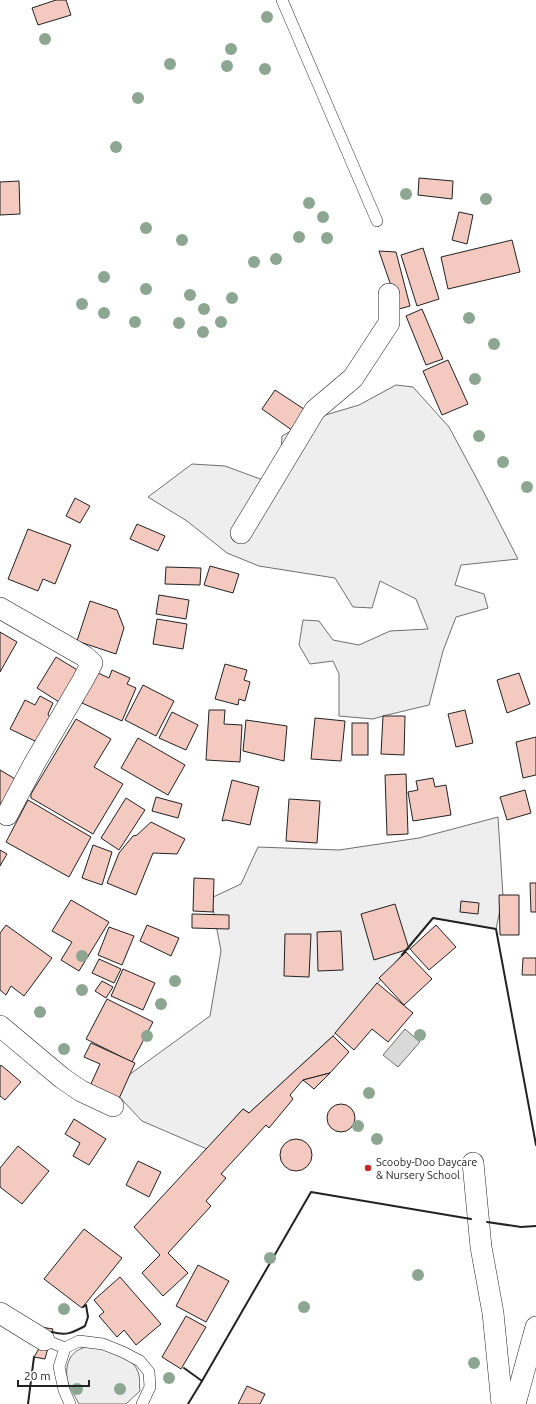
<svg xmlns="http://www.w3.org/2000/svg" width="536" height="1404" viewBox="0 0 536 1404" font-family="Ubuntu,sans-serif">
<rect width="100%" height="100%" fill="#fff"/>
<g fill="#eee" stroke="#6f6f6f">
<polygon points="396,385 413,387 449,427 478,481 518,559 461,565 455,585 484,594 488,608 456,617 443,651 429,705 383,716 373,719 339,716 339,674 333,661 310,664 299,645 303,620 319,621 333,640 359,645 390,631 428,629 416,599 380,581 372,608 353,607 335,578 259,566 227,553 187,521 148,497 192,464 225,466 263,480 281,453 282,436 312,419 359,405"/>
<polygon points="498,817 503,896 496,929 433,918 333,1036 249,1113 243,1109 207,1149 142,1121 111,1088 210,1016 221,951 211,898 241,884 258,847 339,850 419,838"/>
<path d="M90,1346C108,1351 133,1353 139,1375C140,1379 139,1386 140,1391L126,1404H79C75,1396 68,1386 67,1378C65,1361 72,1349 90,1346Z"/>
</g>
<polygon fill="#d9d9d9" stroke="#6f6f6f" points="405,1029 420,1042 398,1067 383,1055"/>
<g fill="#f3c9c0" stroke="#222">
<polygon points="56,0 66,0 71,15 38,25 32,8"/>
<polygon points="419,178 453,181 452,199 418,195"/>
<polygon points="19,181 20,214 0,215 0,182"/>
<polygon points="459,212 473,215 467,244 452,240"/>
<polygon points="512,240 520,272 448,289 441,257"/>
<polygon points="423,248 439,299 417,306 401,255"/>
<polygon points="379,251 396,252 410,306 399,309"/>
<polygon points="422,309 443,359 426,365 406,316"/>
<polygon points="448,360 468,404 442,415 423,371"/>
<polygon points="275,390 310,413 296,433 262,409"/>
<polygon points="75,498 90,506 80,523 66,516"/>
<polygon points="137,524 165,536 158,551 130,539"/>
<polygon points="28,529 71,545 55,584 43,579 38,591 8,579"/>
<polygon points="210,566 239,574 233,593 204,585"/>
<polygon points="166,567 201,568 200,585 165,584"/>
<polygon points="159,595 189,600 186,619 156,614"/>
<polygon points="90,601 117,610 124,628 116,654 77,641"/>
<polygon points="157,619 187,624 183,649 153,644"/>
<polygon points="0,632 17,642 0,672"/>
<polygon points="56,657 79,671 59,702 37,688"/>
<polygon points="225,664 247,670 244,680 250,682 245,701 239,699 238,705 215,699"/>
<polygon points="112,670 130,678 127,684 136,688 122,721 82,703 96,672 109,678"/>
<polygon points="519,673 530,704 507,713 497,680"/>
<polygon points="143,685 174,701 156,736 125,720"/>
<polygon points="40,696 53,703 48,714 51,720 39,743 10,729 25,700 35,705"/>
<polygon points="209,710 225,710 224,724 242,725 240,762 206,760"/>
<polygon points="465,710 473,743 456,747 448,714"/>
<polygon points="172,712 198,725 186,750 159,738"/>
<polygon points="383,716 405,716 404,755 381,754"/>
<polygon points="315,718 345,721 341,761 311,759"/>
<polygon points="76,719 111,739 94,767 123,784 93,834 31,798 31,794"/>
<polygon points="246,720 287,726 284,761 243,751"/>
<rect x="352" y="723" width="16" height="32"/>
<polygon points="536,737 536,775 523,778 516,742"/>
<polygon points="138,738 185,765 168,795 121,768"/>
<polygon points="0,770 17,780 0,805"/>
<polygon points="406,774 408,834 387,835 385,775"/>
<polygon points="433,778 435,787 446,785 451,815 413,821 408,792 418,790 416,781"/>
<polygon points="232,780 259,787 250,825 226,820 222,821"/>
<polygon points="525,790 531,813 507,820 500,797"/>
<polygon points="156,797 182,804 178,818 152,811"/>
<polygon points="126,798 145,810 119,850 101,838"/>
<polygon points="289,799 320,801 317,843 286,841"/>
<polygon points="28,800 91,837 69,877 6,842"/>
<polygon points="151,822 185,839 177,854 153,853 136,895 107,883 119,853 133,836 137,835"/>
<polygon points="93,845 112,852 102,885 82,878"/>
<polygon points="0,850 7,854 0,866"/>
<polygon points="194,878 214,879 213,912 193,911"/>
<polygon points="530,883 536,883 536,912 531,912"/>
<polygon points="499,895 519,895 519,935 500,935"/>
<polygon points="71,900 109,922 79,971 61,960 72,942 52,931"/>
<polygon points="461,901 479,903 478,914 460,912"/>
<polygon points="395,904 409,949 374,960 361,914"/>
<polygon points="192,914 229,915 229,929 192,928"/>
<polygon points="6,925 52,958 24,996 11,986 6,995 0,990 0,933"/>
<polygon points="147,925 179,938 171,956 140,941"/>
<polygon points="436,925 456,947 429,970 410,949"/>
<polygon points="109,927 134,936 122,965 98,955"/>
<polygon points="341,931 343,970 318,971 317,932"/>
<polygon points="285,934 311,934 309,977 284,976"/>
<polygon points="406,952 432,979 404,1005 379,978"/>
<polygon points="523,958 536,958 536,975 522,975"/>
<polygon points="99,959 121,969 114,983 92,973"/>
<polygon points="123,969 155,983 143,1010 111,996"/>
<polygon points="102,981 113,987 106,998 95,991"/>
<polygon points="377,983 413,1013 388,1042 372,1029 354,1050 335,1033"/>
<polygon points="107,999 153,1022 132,1062 86,1039"/>
<polygon points="333,1036 349,1052 330,1073 303,1080 290,1095 293,1099 269,1128 266,1125 221,1174 226,1178 206,1201 211,1206 168,1253 188,1273 163,1296 142,1273 160,1255 134,1227 243,1109 249,1113"/>
<polygon points="91,1043 135,1063 113,1112 84,1099 100,1064 84,1057"/>
<polygon points="1,1065 21,1082 5,1100 0,1096 0,1067"/>
<polygon points="330,1073 314,1089 303,1080"/>
<circle cx="341" cy="1118" r="14"/>
<polygon points="74,1119 106,1139 89,1165 73,1156 80,1143 65,1134"/>
<circle cx="296" cy="1155" r="16"/>
<polygon points="18,1146 49,1171 22,1204 0,1187 0,1168"/>
<polygon points="138,1161 161,1172 149,1197 126,1185"/>
<polygon points="84,1229 122,1258 82,1308 44,1279"/>
<polygon points="198,1265 229,1281 206,1322 176,1306"/>
<polygon points="120,1277 161,1324 136,1345 124,1330 117,1337 99,1316 104,1312 94,1300"/>
<polygon points="186,1316 206,1327 181,1369 162,1357"/>
<polygon points="41,1327 53,1329 45,1359 34,1357 44,1340"/>
<polygon points="247,1386 265,1394 260,1404 238,1404"/>
</g>
<g fill="none" stroke-linecap="round" stroke-linejoin="round">
<g stroke="#222" stroke-width="12">
<g id="lane">
<polyline points="282,0 377,221"/>
<polyline points="50,1342 65,1348 79,1341 103,1344 123,1352 140,1361 149,1372 150,1387 142,1404"/>
<polyline points="65,1348 59,1367 64,1390 70,1404"/>
</g>
</g>
<g stroke="#222" stroke-width="22">
<g id="street">
<polyline points="241,533 315,410 353,378 389,323 389,294"/>
<polyline points="0,608 84,656 92,663 83,680 34,764 7,815"/>
<polyline points="0,1026 62,1078 81,1091 113,1106"/>
<polyline points="473,1163 481,1247 493,1313 502,1404"/>
<polyline points="0,1313 44,1340"/>
<polyline points="515,1404 536,1327"/>
</g>
</g>
<use href="#lane" stroke="#fff" stroke-width="11"/>
<use href="#street" stroke="#fff" stroke-width="21"/>
<g stroke="#222" stroke-width="2">
<polyline points="402,955 433,918 496,929 536,1145"/>
<polyline points="487,1222 521,1227 536,1226"/>
<path d="M52,1332C66,1336 72,1333 85,1326L88,1317L86,1305L83,1307"/>
<polyline points="184,1368 202,1381 188,1404"/>
<polyline points="202,1381 311,1192 471,1219"/>
<polyline points="28,1404 34,1357"/>
</g>
</g>
<g fill="#8da692">
<circle cx="267" cy="17" r="6"/>
<circle cx="45" cy="39" r="6"/>
<circle cx="231" cy="49" r="6"/>
<circle cx="170" cy="64" r="6"/>
<circle cx="227" cy="66" r="6"/>
<circle cx="265" cy="69" r="6"/>
<circle cx="138" cy="98" r="6"/>
<circle cx="116" cy="147" r="6"/>
<circle cx="406" cy="194" r="6"/>
<circle cx="486" cy="199" r="6"/>
<circle cx="309" cy="203" r="6"/>
<circle cx="323" cy="217" r="6"/>
<circle cx="146" cy="228" r="6"/>
<circle cx="299" cy="237" r="6"/>
<circle cx="327" cy="238" r="6"/>
<circle cx="182" cy="240" r="6"/>
<circle cx="276" cy="259" r="6"/>
<circle cx="254" cy="262" r="6"/>
<circle cx="104" cy="277" r="6"/>
<circle cx="146" cy="289" r="6"/>
<circle cx="190" cy="295" r="6"/>
<circle cx="232" cy="298" r="6"/>
<circle cx="82" cy="304" r="6"/>
<circle cx="204" cy="309" r="6"/>
<circle cx="104" cy="313" r="6"/>
<circle cx="469" cy="318" r="6"/>
<circle cx="135" cy="322" r="6"/>
<circle cx="221" cy="322" r="6"/>
<circle cx="179" cy="323" r="6"/>
<circle cx="203" cy="332" r="6"/>
<circle cx="494" cy="344" r="6"/>
<circle cx="475" cy="379" r="6"/>
<circle cx="479" cy="436" r="6"/>
<circle cx="503" cy="462" r="6"/>
<circle cx="527" cy="487" r="6"/>
<circle cx="82" cy="956" r="6"/>
<circle cx="175" cy="981" r="6"/>
<circle cx="82" cy="990" r="6"/>
<circle cx="161" cy="1004" r="6"/>
<circle cx="40" cy="1012" r="6"/>
<circle cx="420" cy="1035" r="6"/>
<circle cx="147" cy="1036" r="6"/>
<circle cx="64" cy="1049" r="6"/>
<circle cx="369" cy="1093" r="6"/>
<circle cx="358" cy="1126" r="6"/>
<circle cx="377" cy="1139" r="6"/>
<circle cx="270" cy="1258" r="6"/>
<circle cx="418" cy="1275" r="6"/>
<circle cx="304" cy="1307" r="6"/>
<circle cx="64" cy="1309" r="6"/>
<circle cx="474" cy="1363" r="6"/>
<circle cx="169" cy="1378" r="6"/>
<circle cx="77" cy="1389" r="6"/>
<circle cx="120" cy="1389" r="6"/>
</g>
<circle fill="#c62828" stroke="#fff" stroke-width="1.5" cx="368" cy="1168" r="4"/>
<g text-anchor="middle" dominant-baseline="central" stroke-width="3" stroke-linejoin="round" paint-order="stroke">
<g font-size="11" fill="#222" stroke="#fff" text-anchor="start">
<text x="376" y="1162">Scooby-Doo Daycare<tspan x="376" dy="13">&amp; Nursery School</tspan></text>
</g>
</g>
<path d="M18 1380v6h71v-6" fill="none" stroke="#222222" stroke-width="2"/>
<text x="24" y="1380" font-size="12" fill="#222222" stroke="#ffffff" stroke-width="3" paint-order="stroke">20 m</text>
</svg>
